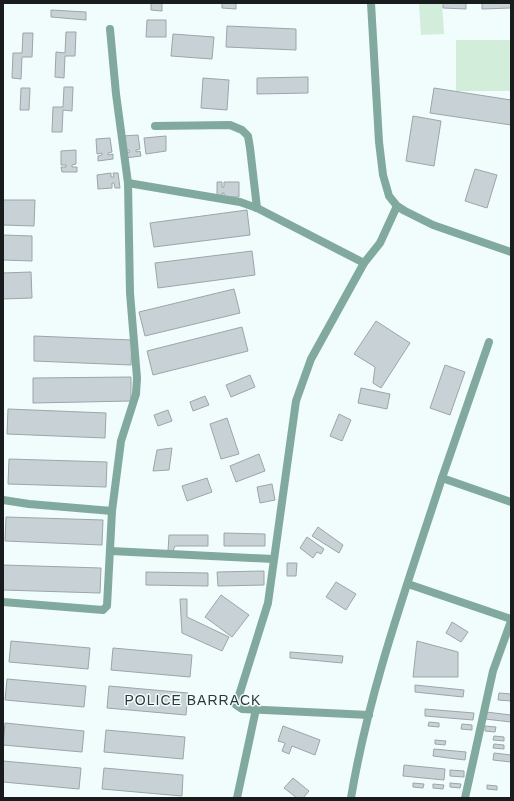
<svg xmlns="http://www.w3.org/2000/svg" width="514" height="801" viewBox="0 0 514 801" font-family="Arial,sans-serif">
<rect width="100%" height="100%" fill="#f1fcfc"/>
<g fill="#d2edda">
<polygon points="419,3 442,3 444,34 421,35"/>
<rect x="456" y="40" width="55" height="51"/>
</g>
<g fill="#c8d1d5" stroke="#9ca5a8">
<polygon points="151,3 162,3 162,11 151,10"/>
<polygon points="222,3 236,3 236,9 222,8"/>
<polygon points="443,3 466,3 466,9 443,8"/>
<polygon points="482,3 511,3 511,8 482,9"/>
<polygon points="51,10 86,12 86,20 51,17"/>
<polygon points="147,20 166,20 166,37 146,37"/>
<polygon points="227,26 296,29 296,50 226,47"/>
<polygon points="66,32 76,32 75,56 65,56 64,78 55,77 56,52 65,53"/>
<polygon points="23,33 33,33 32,57 22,57 21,79 12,78 13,53 22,53"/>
<polygon points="173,34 214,37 212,59 171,56"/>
<polygon points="308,77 308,93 257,94 257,78"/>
<polygon points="203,78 229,80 227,110 201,108"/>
<polygon points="64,87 73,87 72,111 63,110 62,132 52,132 53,107 63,107"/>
<polygon points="21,88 30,88 29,110 20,110"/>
<polygon points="434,88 511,100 511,125 430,113"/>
<polygon points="413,116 441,121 434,166 406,161"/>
<polygon points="138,135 140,149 136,150 136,152 140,151 141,156 125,158 125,153 130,152 129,150 125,151 123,136"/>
<polygon points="166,136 166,151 146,154 144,138"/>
<polygon points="110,138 112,152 108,153 108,155 113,154 113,159 98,161 98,156 102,155 102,153 97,154 96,139"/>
<polygon points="76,150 76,164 72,165 72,167 77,167 77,172 62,172 61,167 66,167 66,165 61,165 61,151"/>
<polygon points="475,169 497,175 487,208 465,201"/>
<polygon points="111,173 111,177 114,177 113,173 118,173 120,188 115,188 114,183 112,183 112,188 98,189 97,175"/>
<polygon points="217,182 222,182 222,187 224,187 224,182 239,182 239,197 224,197 224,193 222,193 222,197 217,197"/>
<polygon points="3,200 35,200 34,226 3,225"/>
<polygon points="247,210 250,235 154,247 150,223"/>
<polygon points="3,235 32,236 32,261 3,260"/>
<polygon points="252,251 255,275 158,288 155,263"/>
<polygon points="31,272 32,298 3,299 3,273"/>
<polygon points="234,289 240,313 145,336 139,312"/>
<polygon points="376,321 410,343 381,388 373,383 375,367 354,354"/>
<polygon points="242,327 248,351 153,375 147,351"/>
<polygon points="34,336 132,340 131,365 34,361"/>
<polygon points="445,365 465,372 450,415 430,408"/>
<polygon points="250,375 255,387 231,397 226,385"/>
<polygon points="131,377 131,401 33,403 33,378"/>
<polygon points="361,388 390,394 387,409 358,403"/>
<polygon points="205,396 209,405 193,411 190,402"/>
<polygon points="8,409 106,413 105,438 7,434"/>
<polygon points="168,410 172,421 158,426 154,415"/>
<polygon points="339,414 351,420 342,441 330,436"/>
<polygon points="227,418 239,454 221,459 210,424"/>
<polygon points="172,448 169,470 153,471 157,450"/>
<polygon points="259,454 265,471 236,482 230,466"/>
<polygon points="9,459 107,462 106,487 8,484"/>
<polygon points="207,478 212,492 187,501 182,486"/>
<polygon points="272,484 275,500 260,503 257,487"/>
<polygon points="6,517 103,520 102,545 5,541"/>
<polygon points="318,527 343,545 339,553 312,536"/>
<polygon points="224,533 265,534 265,546 224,546"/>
<polygon points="169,535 208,535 208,546 175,546 173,551 168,551"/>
<polygon points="307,537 324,549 321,554 317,552 313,558 300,548"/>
<polygon points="287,563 297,563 296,576 287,576"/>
<polygon points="3,565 101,568 100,593 3,590"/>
<polygon points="264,571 264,585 218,586 217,572"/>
<polygon points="146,572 208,573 208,586 146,585"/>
<polygon points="336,582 356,594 346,610 326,597"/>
<polygon points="221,595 249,615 232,637 205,617"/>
<polygon points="180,599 187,599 187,617 229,637 222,651 182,633"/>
<polygon points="452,622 468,632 461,642 446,633"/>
<polygon points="11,641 90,648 88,669 9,662"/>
<polygon points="417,641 458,652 458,677 413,677"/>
<polygon points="113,648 192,655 190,677 111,670"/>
<polygon points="290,652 343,656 342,663 290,658"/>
<polygon points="7,679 86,686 84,707 5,700"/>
<polygon points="415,685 464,690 463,697 415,692"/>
<polygon points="109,686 188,693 186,715 107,708"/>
<polygon points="499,693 511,694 511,701 498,700"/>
<polygon points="425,709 474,713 473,720 425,716"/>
<polygon points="486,712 511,715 511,722 485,719"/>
<polygon points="429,722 439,723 439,727 428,726"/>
<polygon points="5,723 84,731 82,752 3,745"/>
<polygon points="462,724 472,725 472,730 461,729"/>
<polygon points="283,726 320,740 315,755 292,746 289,754 282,751 285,743 278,741"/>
<polygon points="485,726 496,727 495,732 485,731"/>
<polygon points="106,730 185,737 183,759 104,752"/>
<polygon points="494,736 504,737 504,741 493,740"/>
<polygon points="435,740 446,741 445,745 435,744"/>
<polygon points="494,744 504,745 504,749 493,748"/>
<polygon points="434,749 466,752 465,760 433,756"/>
<polygon points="494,753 511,755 511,762 493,760"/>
<polygon points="3,761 81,768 79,789 3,782"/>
<polygon points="404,765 445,769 444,780 403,776"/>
<polygon points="104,768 183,775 182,796 102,789"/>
<polygon points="450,770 464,771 464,777 450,776"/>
<polygon points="293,778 309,791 303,798 297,798 284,788"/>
<polygon points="413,783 424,784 423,788 413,787"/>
<polygon points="450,783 461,784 460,788 450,787"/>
<polygon points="433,784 444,785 443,789 433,788"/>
<polygon points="487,785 497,786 497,790 487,789"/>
</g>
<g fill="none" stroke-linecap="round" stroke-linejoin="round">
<g stroke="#81a99e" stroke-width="8">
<polyline points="371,3 379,142 383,175 389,196 397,206 405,211 433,225 511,252"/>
<polyline points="155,126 230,125 242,130 248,136 250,148 257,208"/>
<polyline points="128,183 240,202 257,208 364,263"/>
<polyline points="489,342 442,478 511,502"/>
<polyline points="3,500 29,504 112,511"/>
<polyline points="111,551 273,559"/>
<polyline points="408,584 511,619"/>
<polyline points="3,602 103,610 107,606 112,511 121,441 136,394 137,378 130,293 128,183 116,94 110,29"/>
<polyline points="369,715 242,709 236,705 268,603 296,401 311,359 364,263 380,243 397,206"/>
<polyline points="237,798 256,709"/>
<path d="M351,798C369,689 408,583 442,478"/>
<polyline points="465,798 493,671 511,621"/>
</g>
</g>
<g text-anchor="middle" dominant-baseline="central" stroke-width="3" stroke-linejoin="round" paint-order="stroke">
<g font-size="14" letter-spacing="1" fill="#2e3737" stroke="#f1fcfc">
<text x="193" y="700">POLICE BARRACK</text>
</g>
</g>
<rect width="514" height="801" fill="none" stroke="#181c1c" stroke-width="8"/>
</svg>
